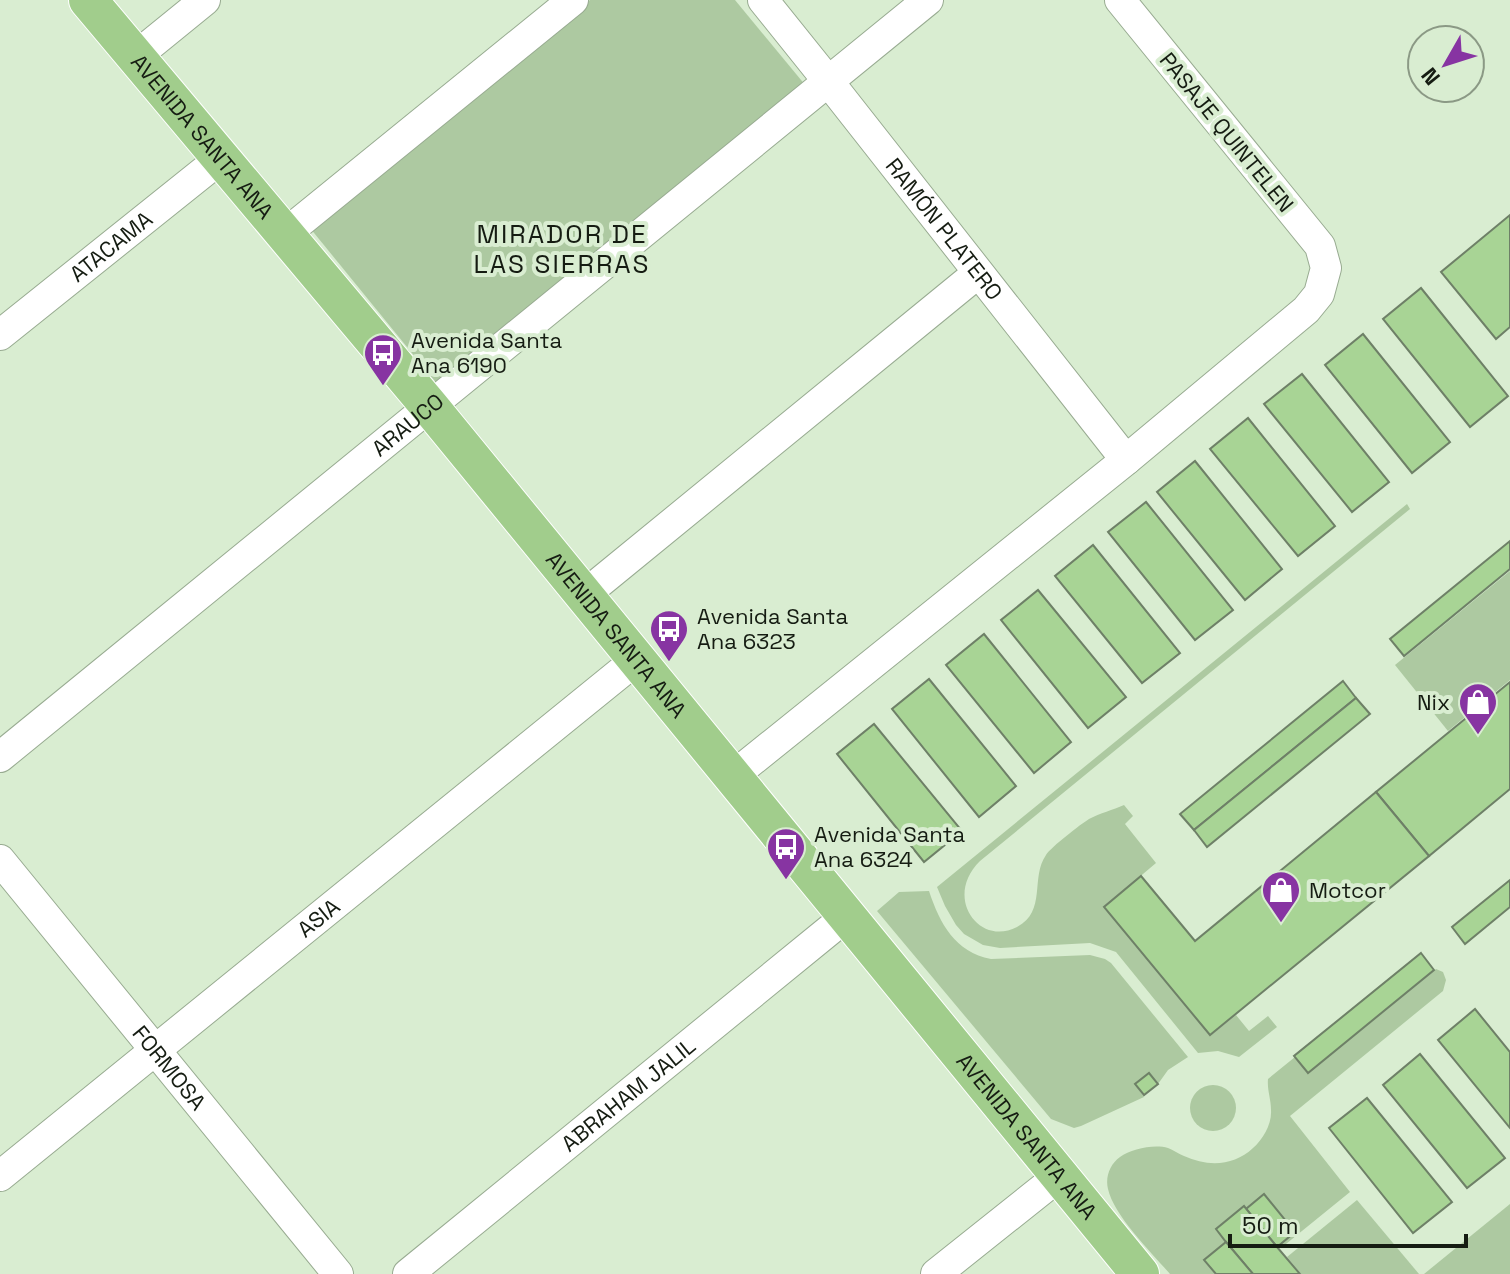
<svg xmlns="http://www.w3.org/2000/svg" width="1510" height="1274" viewBox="0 0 1510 1274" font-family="'Space Grotesk',sans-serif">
<rect width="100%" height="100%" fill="#d9edd1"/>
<g fill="#adc9a1">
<polygon points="590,0 735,0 806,86 438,385 310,228"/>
<path d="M1407,504L1410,509L980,861C943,897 979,947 1017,927C1047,911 1030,878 1046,855C1051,847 1081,824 1089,819C1100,813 1113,810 1124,805L1133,816L1125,824L1156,863L1104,907L1211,1035L1236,1015L1249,1031L1268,1016L1277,1027L1239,1057L1218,1051L1198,1053L1116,952L1090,943L1000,948L983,945L964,934L956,925L945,906L937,887Z"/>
<polygon points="1510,571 1510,680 1448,731 1395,665"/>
<path d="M929,891C940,924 955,952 991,959L1090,955L1105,959L1111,963L1188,1057L1168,1070L1158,1084L1149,1073L1135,1084L1144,1097L1081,1126L1074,1128L1051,1119L877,911L899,892Z"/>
<path d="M1436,969L1443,972L1446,980L1443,991L1290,1116L1350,1192L1281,1248L1277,1247L1295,1231L1264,1194L1246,1209L1244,1206L1216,1229L1226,1242L1204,1260L1216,1274H1170C1152,1253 1114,1216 1108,1189C1105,1177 1110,1164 1120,1157C1131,1149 1154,1144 1168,1148C1173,1150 1179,1154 1184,1156C1208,1167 1234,1166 1253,1148C1263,1139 1272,1124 1271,1110C1271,1099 1267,1090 1268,1079L1295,1057L1308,1073Z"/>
<circle cx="1213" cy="1108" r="23"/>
<polygon points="1357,1200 1419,1274 1301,1274 1287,1257"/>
<polygon points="1510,1204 1510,1274 1424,1274"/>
</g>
<g fill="#a8d495" stroke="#6e8067" stroke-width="2">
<polygon points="1510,215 1510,327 1496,339 1441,272"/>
<polygon points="1421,288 1508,396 1470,427 1383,319"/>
<polygon points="1363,334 1450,442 1412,473 1325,365"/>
<polygon points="1302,374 1389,482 1352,512 1264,404"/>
<polygon points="1248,418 1335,526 1298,556 1210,449"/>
<polygon points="1195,461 1282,569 1245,600 1157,492"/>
<polygon points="1146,502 1233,610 1195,640 1108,532"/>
<polygon points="1510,541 1510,569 1404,656 1390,639"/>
<polygon points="1093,545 1180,653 1142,683 1055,576"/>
<polygon points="1038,590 1126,697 1088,728 1001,620"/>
<polygon points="984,634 1071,742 1034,773 946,665"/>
<polygon points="929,679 1016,786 979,817 892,709"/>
<polygon points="1343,681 1356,698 1194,830 1180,814"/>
<polygon points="1510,682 1510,789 1429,856 1376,792"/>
<polygon points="1356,698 1370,714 1207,847 1194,830"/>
<polygon points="874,724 962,831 924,862 837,754"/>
<polygon points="1376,792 1429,856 1210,1035 1104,907 1141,876 1195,941"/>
<polygon points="1510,880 1510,907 1465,944 1452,927"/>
<polygon points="1421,953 1434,970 1308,1073 1294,1056"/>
<polygon points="1475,1009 1510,1052 1510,1128 1438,1040"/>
<polygon points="1420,1054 1505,1158 1467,1188 1383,1085"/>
<polygon points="1149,1073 1158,1084 1144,1095 1135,1084"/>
<polygon points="1367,1098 1452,1202 1413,1233 1329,1128"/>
<polygon points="1264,1194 1295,1232 1277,1247 1246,1209"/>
<polygon points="1244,1206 1277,1247 1300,1274 1253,1274 1226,1242 1216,1229"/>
<polygon points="1226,1242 1253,1274 1216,1274 1204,1260"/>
</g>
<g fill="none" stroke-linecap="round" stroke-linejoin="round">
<g stroke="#98ab91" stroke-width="32">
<g id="minor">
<path id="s1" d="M763,0L828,81L1126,460"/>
<polyline points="135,57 205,0"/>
<polyline points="285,234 573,0"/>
<path id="s2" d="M0,335L221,158"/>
<polyline points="583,596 978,273"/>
<path id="s3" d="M0,757L928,0"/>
<polyline points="733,776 1126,460 1306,310 1319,294 1326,268 1320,246 1120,0"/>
<path id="s4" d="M0,860L338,1274"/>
<path id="s5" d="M0,1176L636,660"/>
<path id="s6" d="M408,1274L848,915"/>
<polyline points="936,1274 1059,1176"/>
</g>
</g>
<g stroke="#fff" stroke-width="40">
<g id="major">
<path id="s7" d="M88,0L430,407L1140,1274"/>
</g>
</g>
<use href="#minor" stroke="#fff" stroke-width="30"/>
<use href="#major" stroke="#a1cd8c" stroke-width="38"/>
</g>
<defs>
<g id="bus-pin" transform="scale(2)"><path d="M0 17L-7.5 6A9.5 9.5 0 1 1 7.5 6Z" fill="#8734a2" stroke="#d9edd1"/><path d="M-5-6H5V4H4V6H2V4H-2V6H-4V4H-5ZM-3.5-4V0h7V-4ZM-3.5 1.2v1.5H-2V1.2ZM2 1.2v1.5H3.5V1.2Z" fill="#fff"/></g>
<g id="shop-pin" transform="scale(2)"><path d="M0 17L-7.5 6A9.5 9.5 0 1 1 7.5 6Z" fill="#8734a2" stroke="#d9edd1"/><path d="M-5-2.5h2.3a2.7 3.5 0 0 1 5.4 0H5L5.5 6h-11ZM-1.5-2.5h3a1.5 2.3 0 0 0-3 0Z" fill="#fff"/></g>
</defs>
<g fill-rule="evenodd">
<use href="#bus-pin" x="383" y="353"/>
<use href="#bus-pin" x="669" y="629"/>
<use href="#shop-pin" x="1478" y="702"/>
<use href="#bus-pin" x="786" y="847"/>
<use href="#shop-pin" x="1281" y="890"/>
</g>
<g text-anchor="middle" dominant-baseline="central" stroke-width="8" stroke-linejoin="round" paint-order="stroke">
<g font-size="22" fill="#151c12" stroke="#d9edd1">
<text transform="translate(1227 132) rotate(51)">PASAJE QUINTELEN</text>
<text stroke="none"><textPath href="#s7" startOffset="178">AVENIDA SANTA ANA</textPath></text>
<text stroke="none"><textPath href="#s1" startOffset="292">RAMÓN PLATERO</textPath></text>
<text stroke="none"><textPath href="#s2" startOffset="142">ATACAMA</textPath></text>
<text stroke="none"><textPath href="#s3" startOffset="526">ARAUCO</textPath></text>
<text stroke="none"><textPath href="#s7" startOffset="826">AVENIDA SANTA ANA</textPath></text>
<text stroke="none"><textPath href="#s5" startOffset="410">ASIA</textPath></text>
<text stroke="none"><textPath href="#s4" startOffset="268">FORMOSA</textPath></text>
<text stroke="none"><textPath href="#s6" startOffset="284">ABRAHAM JALIL</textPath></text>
<text stroke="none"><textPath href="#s7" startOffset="1474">AVENIDA SANTA ANA</textPath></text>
</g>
<g font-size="22" fill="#151c12" stroke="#d9edd1" text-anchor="start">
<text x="411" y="340">Avenida Santa<tspan x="411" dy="25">Ana 6190</tspan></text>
<text x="697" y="616">Avenida Santa<tspan x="697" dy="25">Ana 6323</tspan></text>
<text x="1450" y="702" text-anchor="end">Nix</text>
<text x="814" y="834">Avenida Santa<tspan x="814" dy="25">Ana 6324</tspan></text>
<text x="1309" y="890">Motcor</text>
</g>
<g font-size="26" letter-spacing="2" fill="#151c12" stroke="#d9edd1">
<text x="562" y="234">MIRADOR DE<tspan x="562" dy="30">LAS SIERRAS</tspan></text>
</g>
</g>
<g transform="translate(1446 64) rotate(231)"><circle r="38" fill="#d9edd1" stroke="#8b9985" stroke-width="2"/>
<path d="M0-6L14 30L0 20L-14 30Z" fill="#8734a2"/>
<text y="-12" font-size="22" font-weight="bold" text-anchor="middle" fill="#151c12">N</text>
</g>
<path d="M1230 1234v12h236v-12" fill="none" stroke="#151c12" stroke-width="4"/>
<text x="1242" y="1234" font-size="24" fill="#151c12" stroke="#d9edd1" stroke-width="6" paint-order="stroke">50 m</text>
</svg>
